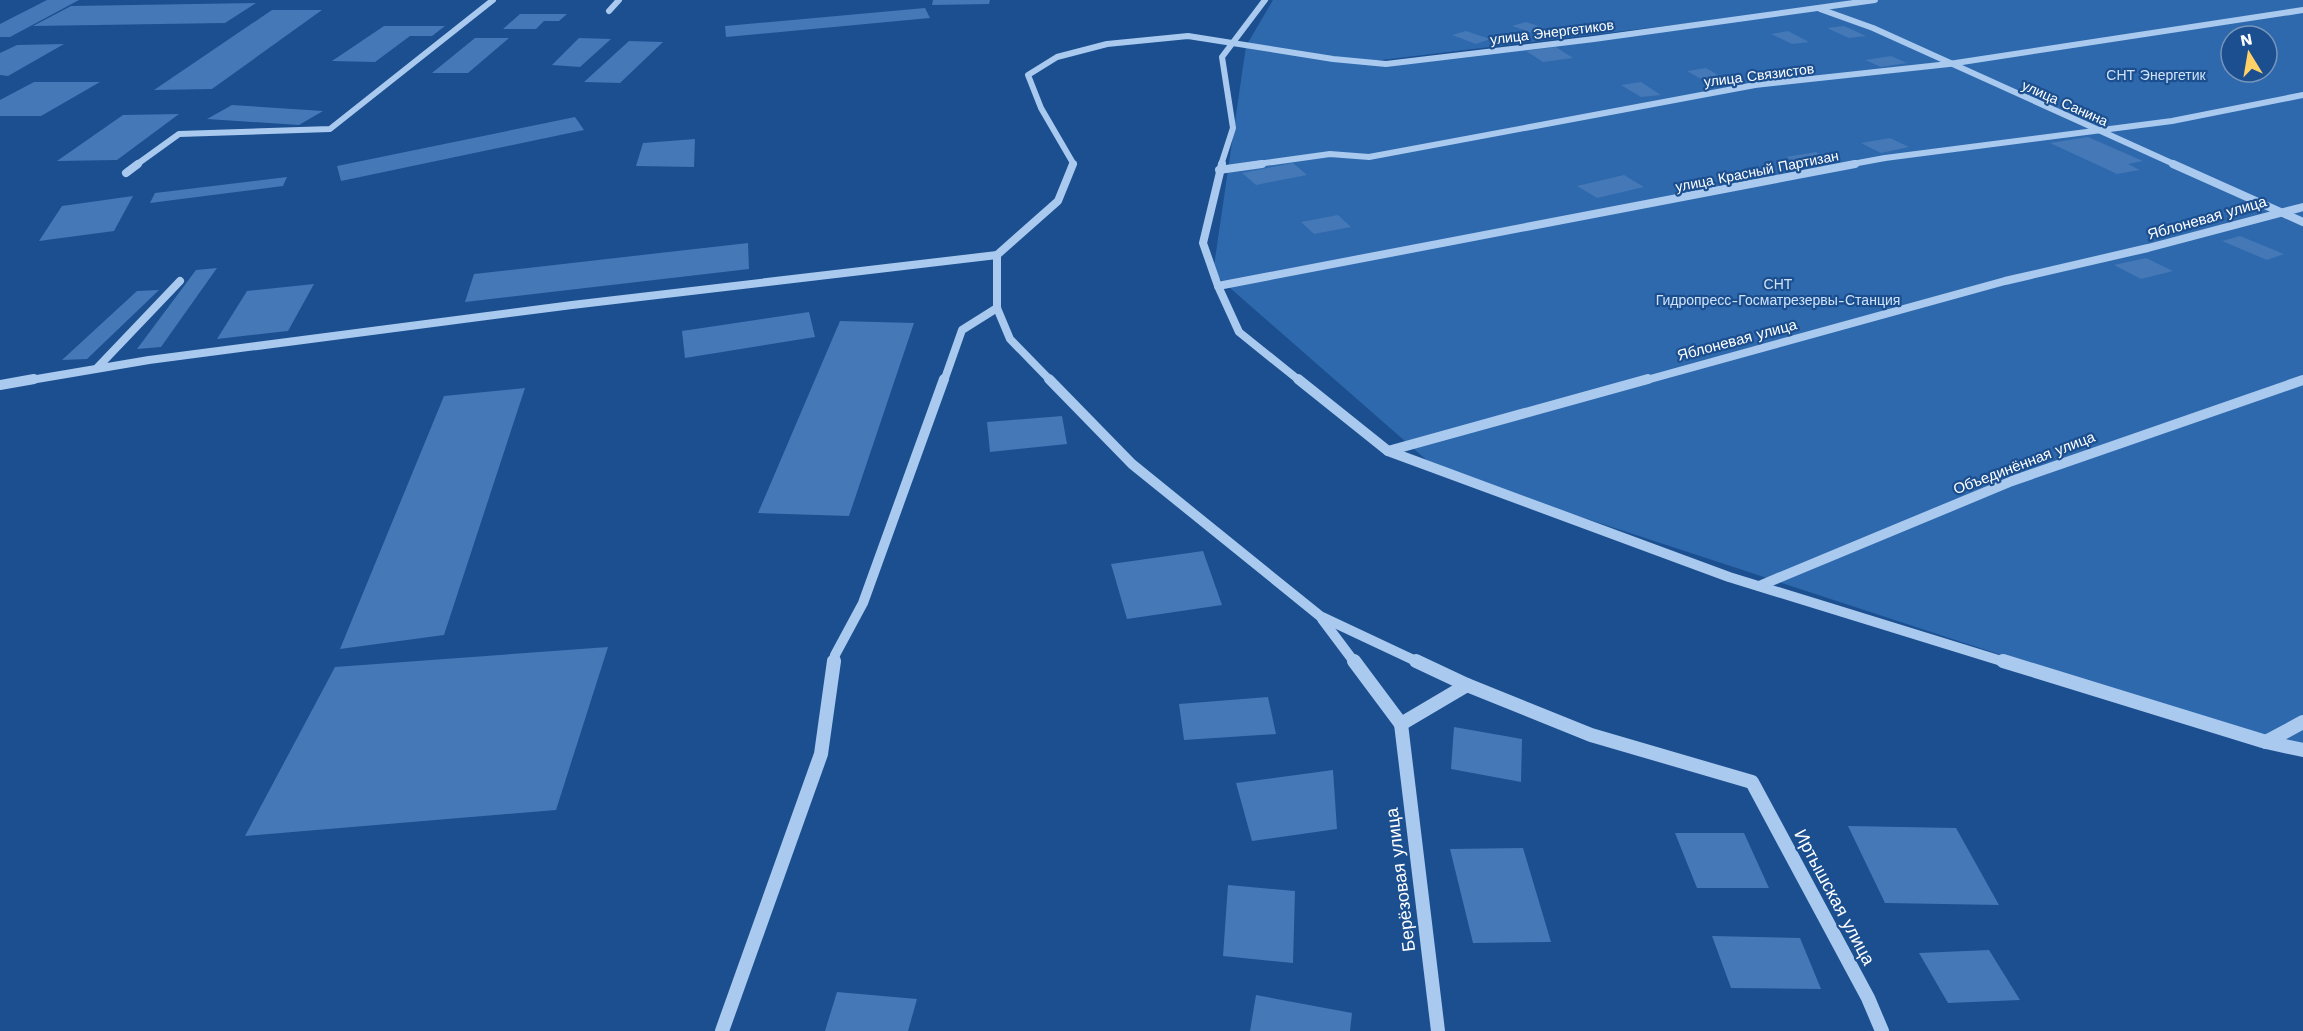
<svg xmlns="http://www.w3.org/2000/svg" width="2303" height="1031" viewBox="0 0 2303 1031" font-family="'Work Sans',sans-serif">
<rect width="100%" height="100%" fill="#1b4f8f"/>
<path fill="#2e69ad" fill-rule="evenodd" d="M1273,0H2303V748L2266,742L1438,470L1213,273L1246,46ZM1715,20L1386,64L1373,61ZM2231,36H2267V72H2231Z"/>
<g fill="#4478b7">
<polygon points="47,0 79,0 10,37 0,37 0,24"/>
<polygon points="933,0 990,0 989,4 932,5"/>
<polygon points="256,3 225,23 33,26 71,6"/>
<polygon points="925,8 930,18 726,37 725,26"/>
<polygon points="272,10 322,10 212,89 154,90"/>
<polygon points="520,14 567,14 559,21 544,21 536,29 503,29"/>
<polygon points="1526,22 1548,29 1535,34 1512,26"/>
<polygon points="384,26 445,26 432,36 410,36 375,62 332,61"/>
<polygon points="1844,26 1866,36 1849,38 1827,28"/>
<polygon points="1466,31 1490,39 1476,44 1452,35"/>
<polygon points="1788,31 1809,42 1792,44 1771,34"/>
<polygon points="475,38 509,38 468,73 432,73"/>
<polygon points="579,38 611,39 580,67 552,65"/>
<polygon points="629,41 663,42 620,83 584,82"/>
<polygon points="64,44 8,76 0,75 0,53 17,45"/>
<polygon points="1556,47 1573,58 1543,62 1526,51"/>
<polygon points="1891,56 1907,63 1881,67 1865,60"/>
<polygon points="1706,68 1727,80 1708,83 1687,71"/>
<polygon points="34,82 100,82 41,116 0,116 0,100"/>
<polygon points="1641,82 1661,95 1641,97 1621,85"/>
<polygon points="232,105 323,111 299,125 207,119"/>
<polygon points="179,114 117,160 57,161 123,115"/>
<polygon points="575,117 584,130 341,181 337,166"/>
<polygon points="2088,137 2143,161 2128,164 2140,170 2117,174 2050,143"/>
<polygon points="1890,138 1909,147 1881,153 1861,143"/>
<polygon points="695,139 694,167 636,166 643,143"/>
<polygon points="1816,152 1835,162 1804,167 1786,157"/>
<polygon points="1293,163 1307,175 1256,185 1242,173"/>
<polygon points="1624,175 1644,187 1597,198 1577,186"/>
<polygon points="287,177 283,186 150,203 155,193"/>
<polygon points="133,196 114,231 39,241 62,206"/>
<polygon points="1338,215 1351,227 1314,234 1301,222"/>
<polygon points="2240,236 2284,254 2267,260 2222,241"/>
<polygon points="748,243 749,269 465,302 474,274"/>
<polygon points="2146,258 2173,271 2141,279 2114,265"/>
<polygon points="217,268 161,347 137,349 196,270"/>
<polygon points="314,284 288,331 217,339 247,291"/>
<polygon points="159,290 87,359 62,360 137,291"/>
<polygon points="809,312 815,337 685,358 682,331"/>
<polygon points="840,321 914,323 849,516 758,513"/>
<polygon points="525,388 444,635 340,649 444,396"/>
<polygon points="1062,416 1067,444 990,452 987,422"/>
<polygon points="1203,551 1222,605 1127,619 1111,564"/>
<polygon points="608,647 556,810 245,836 335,667"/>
<polygon points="1268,697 1276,734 1184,740 1179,704"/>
<polygon points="1454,727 1522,739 1521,782 1451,769"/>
<polygon points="1333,770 1337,829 1252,841 1236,783"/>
<polygon points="1848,826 1956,828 1999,905 1885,903"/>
<polygon points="1675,833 1744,833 1769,888 1697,888"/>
<polygon points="1523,848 1551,942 1473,943 1450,849"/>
<polygon points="1228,885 1295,891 1293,963 1223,956"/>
<polygon points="1712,936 1800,938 1821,989 1731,988"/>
<polygon points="1989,950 2020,1000 1948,1003 1919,953"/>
<polygon points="837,992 917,999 908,1031 825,1031"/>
<polygon points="1256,995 1352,1013 1350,1031 1250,1031"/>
</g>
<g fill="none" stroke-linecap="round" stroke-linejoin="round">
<g stroke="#a9c9ee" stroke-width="6">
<polyline points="1820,9 1873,28 2176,165"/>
<polyline points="609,11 619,0"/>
<polyline points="136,165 179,134 330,129 493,0"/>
<polyline points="1072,165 1073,163 1041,108 1028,75 1057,57 1107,44 1188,36 1333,59 1386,64 1594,39 1875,0"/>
<polyline points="1221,165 1233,128 1222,57 1265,0"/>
<polyline points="1251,165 1330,154 1369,157 1755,85 1949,64 2303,10"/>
<polyline points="1847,165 1885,158 2172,121 2303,95"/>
</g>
<g stroke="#a9c9ee" stroke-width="8">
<polyline points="1222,164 1203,243 1218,286 1239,332 1300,381"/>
<polyline points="2173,164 2303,222"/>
<polyline points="1219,170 1262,164"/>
<polyline points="126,173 138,164"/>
<polyline points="997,255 997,308 1010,339 1051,381"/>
<polyline points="1218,286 1855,164"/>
<polyline points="97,368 180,281"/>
<polyline points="25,381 149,360 572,305 997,255 1058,201 1073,164"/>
<polyline points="944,381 962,330 997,308"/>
<polyline points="1643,381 2005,281 2148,248 2303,207"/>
<polyline points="2301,381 2303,380"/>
</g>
<g stroke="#a9c9ee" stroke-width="10">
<polyline points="1049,379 1132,464 1320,616 1420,663"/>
<polyline points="1298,379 1388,451 1729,577 2008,663"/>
<polyline points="0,385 34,379"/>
<polyline points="1388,451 1648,379"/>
<polyline points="1759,586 2012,481 2303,380"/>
<polyline points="1322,619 1355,663"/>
<polyline points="834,663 835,655 863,603 944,379"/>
</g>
<g stroke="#a9c9ee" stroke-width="14">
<polyline points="1354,661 1401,724"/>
<polyline points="1416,661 1467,685"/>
<polyline points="2003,661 2266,742 2303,750"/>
<polyline points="1401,724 1467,685 1591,735 1752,782 1868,998 1882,1031"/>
<polyline points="1401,724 1438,1031"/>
<polyline points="2266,742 2303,722"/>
<polyline points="722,1031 821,754 834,661"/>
</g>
</g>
<g text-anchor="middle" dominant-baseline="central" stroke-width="4.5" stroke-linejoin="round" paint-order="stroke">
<g font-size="14" fill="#fff" stroke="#1b4f8f">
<text transform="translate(1552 32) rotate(-7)">улица Энергетиков</text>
<text transform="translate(1759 75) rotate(-7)">улица Связистов</text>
<text transform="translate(2065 103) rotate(24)">улица Санина</text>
<text transform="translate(1757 171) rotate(-11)">улица Красный Партизан</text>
</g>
<g font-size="14" fill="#cfe3fa" stroke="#1b4f8f">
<text x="2156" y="75">СНТ Энергетик</text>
<text x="1778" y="284">СНТ<tspan x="1778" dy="16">Гидропресс-Госматрезервы-Станция</tspan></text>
</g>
<g font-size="15" fill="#fff" stroke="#1b4f8f">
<text transform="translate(2207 218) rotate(-16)">Яблоневая улица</text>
<text transform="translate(1737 340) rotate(-15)">Яблоневая улица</text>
<text transform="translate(2024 463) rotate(-21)">Объединённая улица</text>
</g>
<g font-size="18" fill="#fff" stroke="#1b4f8f">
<text transform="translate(1400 880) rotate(-97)">Берёзовая улица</text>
<text transform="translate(1835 897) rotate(62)">Иртышская улица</text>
</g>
</g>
<g transform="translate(2249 54) rotate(349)"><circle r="28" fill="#1b4f8f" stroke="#7695bc" stroke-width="1.5"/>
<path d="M0-4.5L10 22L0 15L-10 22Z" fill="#ffd166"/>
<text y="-9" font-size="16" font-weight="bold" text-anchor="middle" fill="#ffffff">N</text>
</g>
</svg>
